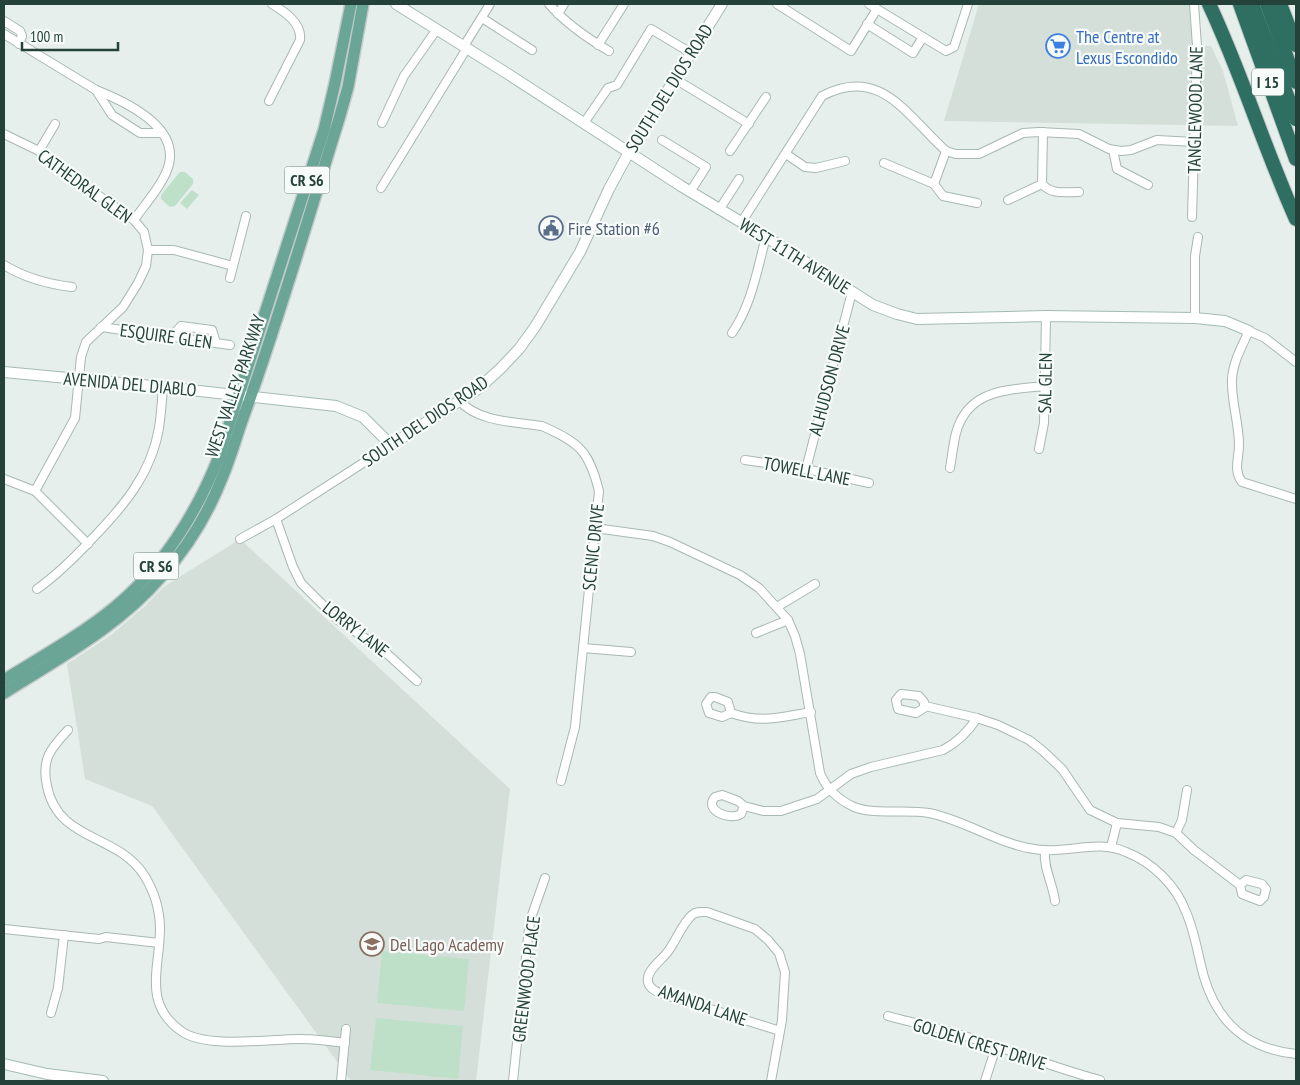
<svg xmlns="http://www.w3.org/2000/svg" width="1300" height="1085" viewBox="0 0 1300 1085" font-family="'PT Sans Narrow',sans-serif">
<rect width="100%" height="100%" fill="#e6efeb"/>
<g fill="#d4dfda">
<polygon points="979,4 1194,4 1197,46 1211,46 1223,71 1238,126 944,121"/>
<polygon points="240,539 510,789 476,1081 351,1081 152,806 85,779 67,664 111,635 145,606 162,588"/>
</g>
<g fill="#bfe0c8">
<polygon points="180,172 185,172 193,179 193,184 175,206 170,207 161,199 161,195"/>
<polygon points="192,190 199,195 187,209 180,203"/>
<polygon points="382,951 469,959 464,1011 377,1003"/>
<polygon points="376,1018 463,1026 458,1079 370,1070"/>
</g>
<g fill="none" stroke-linecap="round" stroke-linejoin="round">
<g stroke="#a8b8b2" stroke-width="10">
<g id="street">
<path d="M549,4C566,24 587,38 609,51"/>
<polyline points="777,4 851,51 877,9 946,51 954,47 968,4"/>
<polyline points="869,4 877,9"/>
<polyline points="558,14 564,4"/>
<polyline points="482,18 532,50"/>
<polyline points="4,21 20,31 22,36 19,44"/>
<polyline points="867,24 913,53 923,37"/>
<path d="M4,34L96,90C124,101 178,126 169,164C165,182 145,204 134,220"/>
<polyline points="598,45 624,4"/>
<polyline points="464,46 490,4"/>
<polyline points="675,79 749,124"/>
<polyline points="96,90 112,115 140,133 162,133"/>
<path d="M269,101L300,40C302,23 285,12 272,4"/>
<polyline points="382,123 404,76 437,29"/>
<polyline points="584,123 608,88 617,85 651,29 691,53"/>
<polyline points="4,134 39,151 69,175 134,220 144,232 148,250 146,266 138,283 123,307 86,342 81,357 75,418 35,491"/>
<polyline points="662,140 706,167 690,192"/>
<polyline points="1113,150 1117,169 1148,185"/>
<polyline points="39,151 55,124"/>
<polyline points="730,151 766,97"/>
<polyline points="786,154 805,167 816,168 845,161"/>
<polyline points="884,163 934,184 946,151"/>
<polyline points="934,184 943,196 977,203"/>
<path d="M1042,184C1052,195 1065,192 1079,192"/>
<polyline points="381,188 467,48"/>
<polyline points="1008,200 1042,184 1043,132"/>
<polyline points="719,210 739,179"/>
<polyline points="1192,217 1197,46 1194,4"/>
<path d="M741,223L822,96C881,65 907,116 946,151L956,154H979L1023,133L1039,132L1079,134L1109,149L1121,151L1131,150L1157,140L1195,142"/>
<polyline points="148,250 174,250 233,266"/>
<path d="M4,265C25,278 47,284 72,287"/>
<polyline points="230,278 246,216"/>
<polyline points="1195,318 1195,256 1198,237"/>
<polyline points="101,327 230,345"/>
<path d="M732,333C752,304 757,270 766,237"/>
<polyline points="171,337 181,326 212,330 216,343"/>
<path d="M1296,362L1265,338L1249,331C1242,346 1233,362 1232,379C1231,401 1239,423 1239,445C1239,459 1233,470 1242,482L1296,499"/>
<path d="M460,401C477,422 517,422 542,426C580,443 589,451 599,491L575,727L561,781"/>
<polyline points="1039,449 1044,423 1046,316"/>
<polyline points="745,460 806,469 869,483"/>
<path d="M950,468C952,457 953,445 956,433C968,389 1007,390 1045,386"/>
<polyline points="806,469 852,292"/>
<polyline points="4,479 35,491 88,544"/>
<polyline points="276,519 293,567 301,583 338,620 384,651 417,681"/>
<path d="M595,528L653,536L670,542L740,575L759,588L788,620L795,636L800,654L820,773C826,788 839,800 854,807C874,815 907,809 929,813C969,821 1003,848 1044,850C1072,852 1099,840 1126,852C1152,862 1176,885 1186,912C1195,932 1198,956 1204,977C1218,1024 1248,1049 1296,1054"/>
<polyline points="240,539 276,519 391,445"/>
<path d="M37,589C57,575 74,558 91,540C122,508 151,475 159,428C161,415 162,401 163,387"/>
<polyline points="777,607 815,584"/>
<polyline points="756,633 788,620"/>
<polyline points="583,648 631,652"/>
<polygon points="901,694 919,696 924,702 924,708 916,713 898,709 896,700"/>
<polygon points="711,697 715,697 728,702 731,713 722,717 709,713 706,704"/>
<polyline points="925,706 977,718 998,725 1029,740 1043,751 1062,769 1090,810 1117,823 1159,827 1176,833 1194,850 1240,885 1242,894 1260,901 1264,897 1266,889 1262,884 1246,880 1240,885"/>
<path d="M731,713C762,724 780,717 811,712"/>
<path d="M68,730C51,748 41,759 47,786C58,842 117,833 144,875C154,891 160,910 160,929C160,967 142,1003 181,1031C206,1049 268,1039 300,1039C315,1039 330,1041 345,1043"/>
<path d="M744,806L741,814C731,821 703,811 715,797L722,795L738,801L744,806L763,811H781L817,799L851,774L871,767L943,750C958,742 968,732 977,718"/>
<polyline points="1176,833 1182,820 1187,790"/>
<polyline points="1111,847 1117,823"/>
<path d="M1045,850C1043,868 1053,884 1055,901"/>
<polyline points="4,929 99,939 106,937 159,943"/>
<polyline points="51,1013 58,988 64,935"/>
<path d="M888,1016C909,1022 930,1026 951,1032C1001,1046 1050,1067 1100,1080"/>
<polyline points="341,1081 346,1029"/>
<polyline points="513,1081 529,928 532,915 545,878"/>
<path d="M771,1081L782,1020L785,972L779,953L768,940L755,929L707,912C701,912 697,911 692,915C681,925 676,942 666,954C660,961 649,969 648,978C646,989 659,993 666,995L780,1031"/>
<polyline points="985,1081 996,1047"/>
</g>
</g>
<g stroke="#a4bbb3" stroke-width="12">
<g id="secondary">
<polyline points="396,4 508,74 681,186 766,237 873,305 897,314 917,319 1046,316 1195,318 1225,321 1249,331"/>
<polyline points="4,372 163,387 336,406 363,417 391,445 478,389 500,369 519,349 535,327 580,252 609,189 629,152 722,4"/>
<polyline points="4,1064 47,1074 103,1081"/>
</g>
</g>
<g stroke="#c2cac8" stroke-width="14">
<g id="primary">
<path d="M4,680C41,657 81,635 115,607C163,567 195,516 218,459L324,130L335,83L351,4"/>
<path d="M4,693C59,658 118,627 161,577C187,548 208,514 222,478C232,455 238,430 247,407C281,312 309,215 339,119L348,87L363,4"/>
</g>
</g>
<g stroke="#c2cac8" stroke-width="16">
<g id="highway">
<path d="M1209,4C1242,74 1264,148 1296,219"/>
<polyline points="1240,4 1296,159"/>
<polyline points="1252,4 1296,119"/>
<polyline points="1267,4 1296,82"/>
<polyline points="1280,4 1296,45"/>
</g>
</g>
<use href="#street" stroke="#fff" stroke-width="8"/>
<use href="#secondary" stroke="#fff" stroke-width="10"/>
<use href="#primary" stroke="#6aa596" stroke-width="11"/>
<use href="#highway" stroke="#2f6f62" stroke-width="14"/>
</g>
<defs>
<g id="supermarket-ring" transform="scale(1.25)"><circle r="9.5" fill="#f7fbf9" stroke="#3f7fe0" stroke-width="1.5"/><path d="M-6-5.5h2.5l.6 2H6L4.5 2H-2.5L-4.4-4H-6ZM-1.5 3.2a1.3 1.3 0 1 0 .1 0ZM3 3.2a1.3 1.3 0 1 0 .1 0Z" fill="#3f7fe0"/></g>
<g id="civic-ring" transform="scale(1.25)"><circle r="9.5" fill="#f7fbf9" stroke="#5c6f8a" stroke-width="1.5"/><path d="M-.6-6.5H3V-4.5H.6V-3L4-1V1h2V6H-6V1h2V-1L-.6-3ZM-1.2 2.5V6h2.4V2.5Z" fill="#5c6f8a"/></g>
<g id="school-ring" transform="scale(1.25)"><circle r="9.5" fill="#f7fbf9" stroke="#8d6e63" stroke-width="1.5"/><path d="M0-5L7-2L0 1L-7-2ZM-4 1L0 2.5L4 1V4Q0 6-4 4Z" fill="#8d6e63"/></g>
</defs>
<g fill-rule="evenodd">
<use href="#supermarket-ring" x="1058" y="46"/>
<use href="#civic-ring" x="551" y="228"/>
<use href="#school-ring" x="372" y="944"/>
</g>
<g text-anchor="middle" dominant-baseline="central" stroke-width="4.5" stroke-linejoin="round" paint-order="stroke">
<g fill="#f7fbf9" stroke="#637a73" stroke-width="1">
<rect x="1252" y="68.5" width="32" height="27" rx="4"/>
<rect x="284.5" y="166.5" width="45" height="27" rx="4"/>
<rect x="133.5" y="552.5" width="45" height="27" rx="4"/>
</g>
<g font-size="16" font-weight="bold" fill="#24423a">
<text x="1268" y="82">I 15</text>
<text x="307" y="180">CR S6</text>
<text x="156" y="566">CR S6</text>
</g>
<g font-size="18" fill="#366cbe" stroke="#f7fbf9" text-anchor="start">
<text x="1076" y="36">The Centre at<tspan x="1076" dy="21">Lexus Escondido</tspan></text>
</g>
<g font-size="18" fill="#24423a" stroke="#f7fbf9">
<text transform="translate(669 88) rotate(-58)">SOUTH DEL DIOS ROAD</text>
<text transform="translate(1195 110) rotate(-89)">TANGLEWOOD LANE</text>
<text transform="translate(85 186) rotate(36)">CATHEDRAL GLEN</text>
<text transform="translate(795 256) rotate(32)">WEST 11TH AVENUE</text>
<text transform="translate(166 336) rotate(8)">ESQUIRE GLEN</text>
<text transform="translate(829 380) rotate(-75)">ALHUDSON DRIVE</text>
<text transform="translate(1045 383) rotate(-89)">SAL GLEN</text>
<text transform="translate(130 384) rotate(5)">AVENIDA DEL DIABLO</text>
<text transform="translate(235 386) rotate(-71)">WEST VALLEY PARKWAY</text>
<text transform="translate(425 421) rotate(-34)">SOUTH DEL DIOS ROAD</text>
<text transform="translate(807 471) rotate(11)">TOWELL LANE</text>
<text transform="translate(593 547) rotate(-84)">SCENIC DRIVE</text>
<text transform="translate(356 629) rotate(38)">LORRY LANE</text>
<text transform="translate(526 979) rotate(-83)">GREENWOOD PLACE</text>
<text transform="translate(703 1005) rotate(19)">AMANDA LANE</text>
<text transform="translate(980 1044) rotate(17)">GOLDEN CREST DRIVE</text>
</g>
<g font-size="18" fill="#4e5e75" stroke="#f7fbf9" text-anchor="start">
<text x="568" y="228">Fire Station #6</text>
</g>
<g font-size="18" fill="#785e54" stroke="#f7fbf9" text-anchor="start">
<text x="390" y="944">Del Lago Academy</text>
</g>
</g>
<rect width="1300" height="1085" fill="none" stroke="#24423a" stroke-width="10"/>
<path d="M22 42v8h96v-8" fill="none" stroke="#24423a" stroke-width="2.5"/>
<text x="30" y="42" font-size="15" fill="#24423a" stroke="#f7fbf9" stroke-width="4" paint-order="stroke">100 m</text>
</svg>
